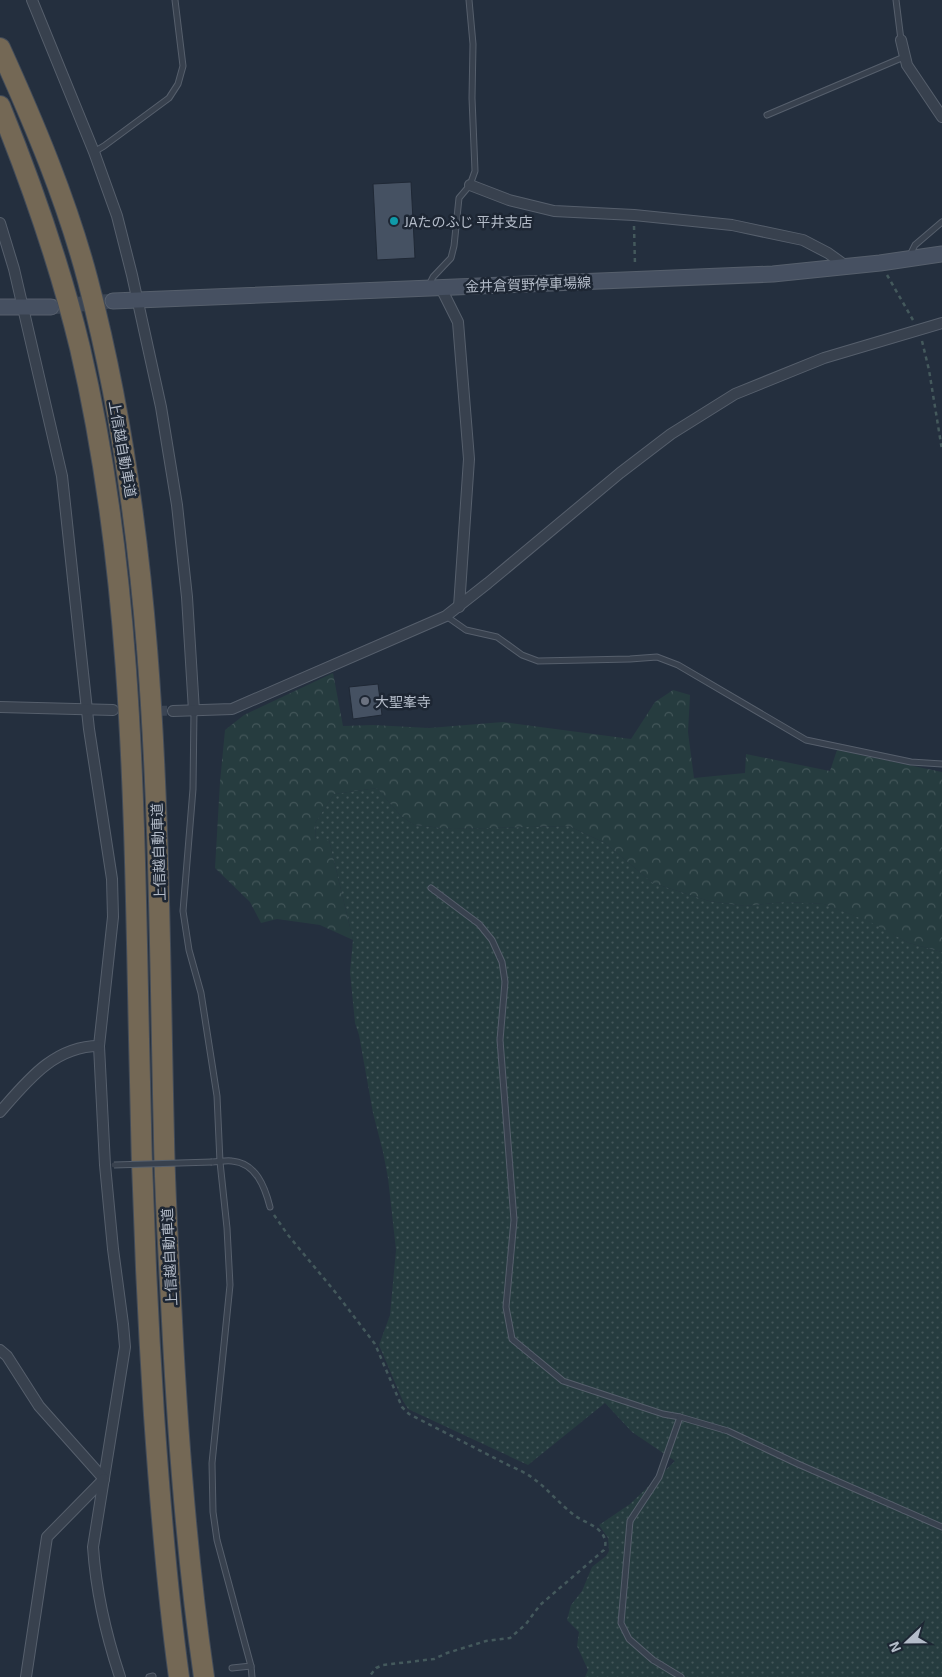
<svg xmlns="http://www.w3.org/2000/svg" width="942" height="1677" viewBox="0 0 942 1677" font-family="'Exo 2','Noto Sans JP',sans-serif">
<defs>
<pattern id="grass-dots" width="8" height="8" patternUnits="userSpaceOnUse" patternTransform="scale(1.25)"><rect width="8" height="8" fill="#263c3f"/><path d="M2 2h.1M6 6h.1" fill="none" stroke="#435659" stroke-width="1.8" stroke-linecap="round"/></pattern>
<pattern id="forest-crowns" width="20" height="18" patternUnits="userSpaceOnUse" patternTransform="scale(1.25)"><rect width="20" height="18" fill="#263c3f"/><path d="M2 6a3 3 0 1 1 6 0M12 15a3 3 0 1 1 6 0" fill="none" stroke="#435659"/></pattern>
</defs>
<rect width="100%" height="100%" fill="#242f3e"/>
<polygon fill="url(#grass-dots)" points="377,788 400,815 414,825 452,829 569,826 605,843 653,883 709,901 745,906 785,902 824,904 871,922 909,943 942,952 942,1677 585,1677 588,1670 577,1646 579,1632 567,1620 571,1605 582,1591 592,1567 606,1556 609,1551 608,1538 599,1525 630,1504 675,1461 632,1432 605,1403 528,1465 408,1409 402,1399 379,1345 390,1315 396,1250 388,1178 383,1152 373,1113 359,1035 355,1023 350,972 353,940 329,840 316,840 315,823 334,794"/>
<polygon fill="url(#forest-crowns)" points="333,673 343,726 373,725 429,728 503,722 631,739 655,702 673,690 690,695 688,732 694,778 745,773 746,754 830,771 837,750 942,772 942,952 909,943 870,922 824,904 785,902 745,906 709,901 653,883 605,843 569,826 452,829 414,825 400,815 377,788 334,794 315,823 316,840 329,840 353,940 320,925 277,919 261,923 250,902 215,868 220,782 225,730 244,715"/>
<g fill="#455162" stroke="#1f2835">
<polygon points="411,182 415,258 377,260 373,184"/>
<polygon points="378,684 382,715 353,719 349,687"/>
</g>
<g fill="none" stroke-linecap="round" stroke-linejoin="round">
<polyline stroke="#3a4453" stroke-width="10" stroke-dasharray="10 5" stroke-linecap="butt" points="127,710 173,711"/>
<polyline stroke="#3a4453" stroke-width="15" stroke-dasharray="15 8" stroke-linecap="butt" points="51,307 113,301"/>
<g stroke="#565f6c" stroke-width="7">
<g id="service">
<polyline points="896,0 901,40"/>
<polyline points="767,115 904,57"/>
<polyline points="94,152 104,146 169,98 178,84 183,66 175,0"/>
<polyline points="910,255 915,245 942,222"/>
<polyline points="429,285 433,277 451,258 454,246 459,198 470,185 475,171 472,98 473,44 469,0"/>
<polyline points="446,616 466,630 497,637 522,655 538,661 630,659 657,657 678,665 806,740 911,762 942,764"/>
<polyline points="194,711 193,789 183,911 189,950 201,993 217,1096 220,1162 227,1228 230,1285 212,1463 213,1512 217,1540 251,1666 252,1677"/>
<polyline points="431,888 479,924 492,940 502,962 505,982 500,1040 514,1220 506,1307 512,1339 563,1381 663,1414 680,1417 728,1431 798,1464 942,1527"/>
<path d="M212,1162C219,1162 225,1160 232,1161C256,1163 265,1187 270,1207"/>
<polyline points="680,1417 659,1477 630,1521 621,1623 629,1639 653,1660 681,1677"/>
<polyline points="232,1668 251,1666"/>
<polyline points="149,1677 153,1676"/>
</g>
</g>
<g stroke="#565f6c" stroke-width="12">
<g id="minor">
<polyline points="32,0 94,152 117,216 132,275 161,407 177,505 187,597 194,711"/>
<polyline points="901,40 907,65 942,117"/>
<polyline points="470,185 509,200 554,211 634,215 732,225 803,240 828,253 846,266"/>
<path d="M0,223L14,269L62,476L89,729L112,879L113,917L99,1046L105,1165L113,1249L123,1324L125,1347L93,1547C96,1591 106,1635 120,1677"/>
<polyline points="441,288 458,322 469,459 459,607"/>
<polyline points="0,707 113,710"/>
<polyline points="173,711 232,709 446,616 488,583 620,473 671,434 735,394 824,358 942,323"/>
<path d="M0,1112C27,1081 54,1046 99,1046"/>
<polyline points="0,1350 7,1356 39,1406 104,1479"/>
<polyline points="26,1677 47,1537 104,1479"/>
</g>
</g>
<g stroke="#565f6c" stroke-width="17">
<g id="secondary">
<polyline points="113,301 773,274 880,263 942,254"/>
<polyline points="0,307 51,307"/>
</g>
</g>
<g stroke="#434c59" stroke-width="22">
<g id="motorway">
<path d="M0,48C34,123 67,201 88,281C162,562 157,850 164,1139C165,1200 169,1261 172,1321C178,1440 187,1559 204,1677"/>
<path d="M0,106C32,185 60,265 80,348C133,575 134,808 139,1039C141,1165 146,1290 154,1415C160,1502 167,1590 179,1677"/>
</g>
</g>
<g stroke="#44595c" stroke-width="2.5" stroke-dasharray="4 4" stroke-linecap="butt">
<polyline points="634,226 635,265"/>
<polyline points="887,275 913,320"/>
<polyline points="922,341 929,370 942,450"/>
<path d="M274,1215L288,1235L336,1293L375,1344L402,1407L409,1414L512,1467C541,1478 551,1497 574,1515C583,1522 597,1525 603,1535C606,1540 606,1545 604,1550L540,1605L526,1624L510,1638L486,1641L447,1653L434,1659L383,1665L376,1668L369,1677"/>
</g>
<use href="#service" stroke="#38414e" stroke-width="5"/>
<use href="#minor" stroke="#38414e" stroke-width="10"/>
<use href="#secondary" stroke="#465061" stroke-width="15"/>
<use href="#motorway" stroke="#746855" stroke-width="20"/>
<g stroke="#565f6c" stroke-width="7" stroke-linecap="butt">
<polyline id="service-bridge" points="114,1165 212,1162"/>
</g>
<use href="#service-bridge" stroke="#38414e" stroke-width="5"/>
</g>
<circle fill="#0f9aa8" stroke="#1d2633" stroke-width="2" cx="394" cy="221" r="5"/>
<circle fill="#6b7280" stroke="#1d2633" stroke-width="2" cx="365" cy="701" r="5"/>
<g text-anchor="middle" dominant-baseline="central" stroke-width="5" stroke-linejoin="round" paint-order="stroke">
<g font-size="14" fill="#b4bcc9" stroke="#1d2633" text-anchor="start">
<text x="404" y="221">JAたのふじ 平井支店</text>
<text x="375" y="701">大聖峯寺</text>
</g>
<g font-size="14" fill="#b4bcc9" stroke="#1d2633">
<text transform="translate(528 284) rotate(-2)">金井倉賀野停車場線</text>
<text transform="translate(123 449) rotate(80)">上信越自動車道</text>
<text transform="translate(158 852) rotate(-92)">上信越自動車道</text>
<text transform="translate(169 1257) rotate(-93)">上信越自動車道</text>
</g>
</g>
<g transform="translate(907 1642) rotate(248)" stroke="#1d2633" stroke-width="4" paint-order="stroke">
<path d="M0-4L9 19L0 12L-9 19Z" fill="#b4bcc9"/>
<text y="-8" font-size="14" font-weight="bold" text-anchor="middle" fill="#b4bcc9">N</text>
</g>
</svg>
